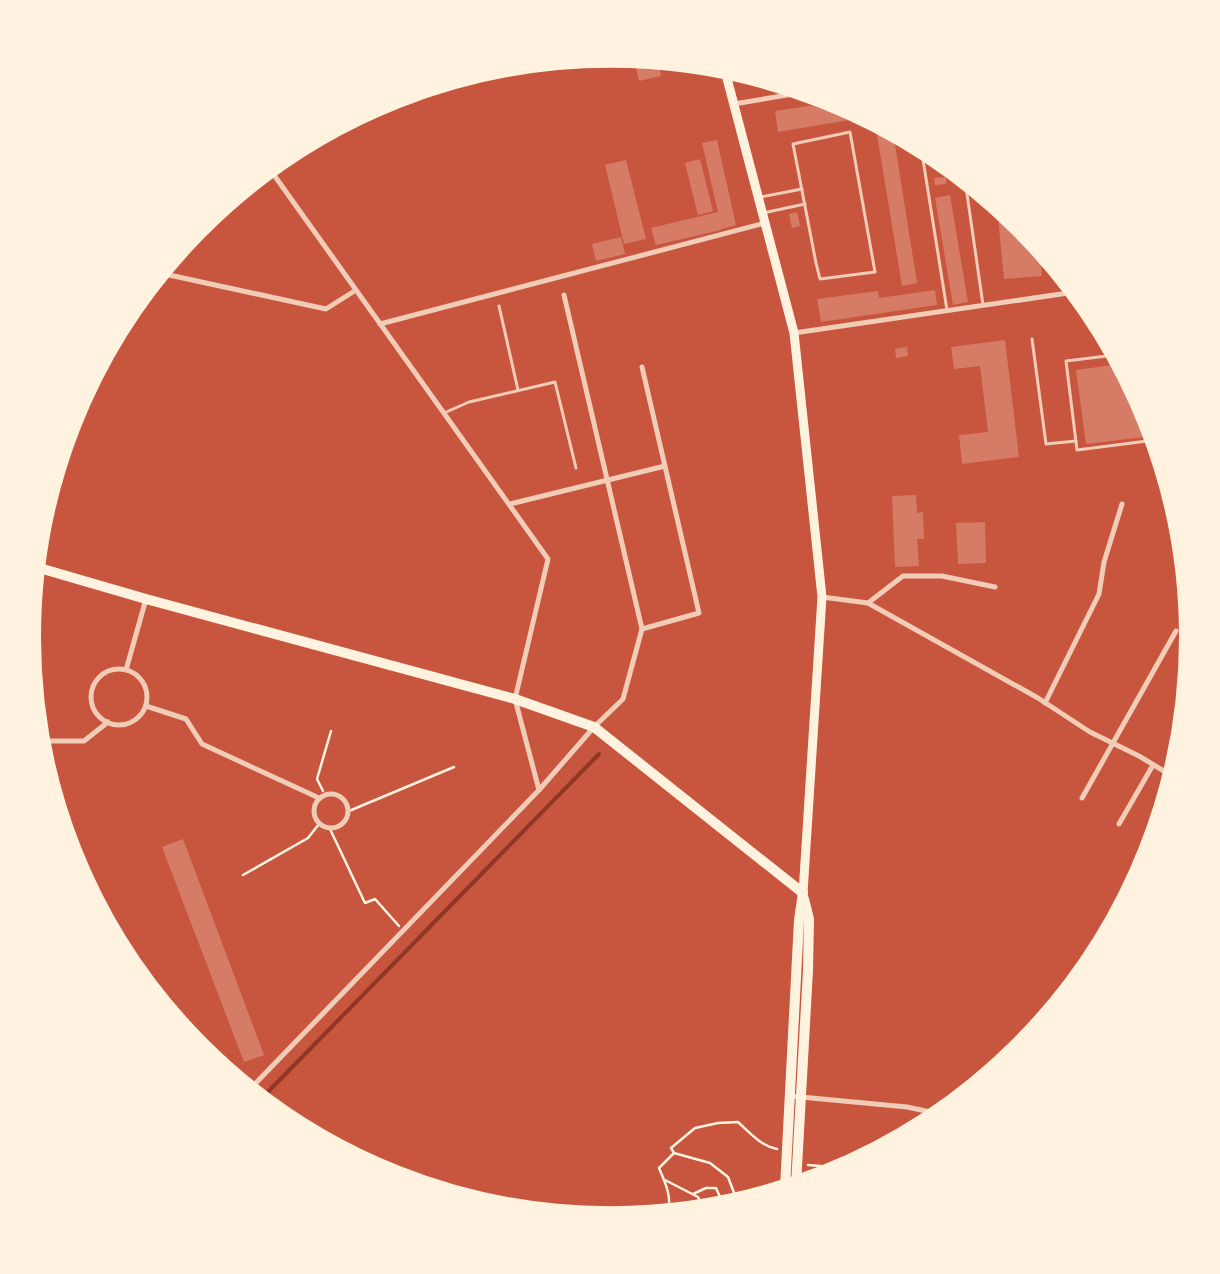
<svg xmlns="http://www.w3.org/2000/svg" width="1220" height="1274" viewBox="0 0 1220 1274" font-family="'Space Grotesk',sans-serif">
<rect width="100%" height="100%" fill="#c8553d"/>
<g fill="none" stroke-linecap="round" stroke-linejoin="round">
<polyline stroke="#8f3625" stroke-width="4" points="261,1099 599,754"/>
</g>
<g fill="#d67c66">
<polygon points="634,58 658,61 661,76 639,81"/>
<polygon points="671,62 691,64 673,68"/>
<polygon points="836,102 855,112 856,119 778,132 775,111"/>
<polygon points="875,123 893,132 917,283 902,286"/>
<polygon points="717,140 736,225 721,229 721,230 656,245 651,228 718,212 702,143"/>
<polygon points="700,159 713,211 698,215 685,163"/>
<polygon points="626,160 646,239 624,244 605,165"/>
<polygon points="946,177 946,184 935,185 934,178"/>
<polygon points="950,195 968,302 953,305 935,198"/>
<polygon points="997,207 1021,226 1040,249 1042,276 1004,279"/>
<polygon points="797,212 800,226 792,228 789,214"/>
<polygon points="621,237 625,254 596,261 592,244"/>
<polygon points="935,290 937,305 821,322 817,299 878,291 879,298"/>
<polygon points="1005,340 1019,457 962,464 959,435 988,432 980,366 954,369 951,347"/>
<polygon points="907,347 908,356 896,358 895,349"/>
<polygon points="1120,364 1147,415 1153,436 1086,444 1076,370"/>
<polygon points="916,495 917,513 923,512 924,539 917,539 919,566 895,567 892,496"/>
<polygon points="985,522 986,563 958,564 956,523"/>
<polygon points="183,839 264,1055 244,1062 162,847"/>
</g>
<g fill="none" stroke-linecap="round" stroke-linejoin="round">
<g stroke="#fff3e0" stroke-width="2.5">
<polyline points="323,791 317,779 331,731"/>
<polyline points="349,811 454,767"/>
<polyline points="330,829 365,903 375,899 399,926"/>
<polyline points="243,875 308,838 319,824"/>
<path d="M674,1153L671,1148L695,1128L718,1123L738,1122C749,1132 761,1146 777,1149"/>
<polyline points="808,1165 844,1168"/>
<polyline points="665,1180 698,1197 704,1209"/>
<polyline points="693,1194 706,1188 716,1188 720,1197 718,1208"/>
<path d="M668,1213C672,1196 665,1182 659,1168L674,1153L710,1163L728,1177L738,1203"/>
</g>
<g stroke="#f1ccb7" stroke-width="3">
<polygon points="850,132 875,272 820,279 816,263 793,144"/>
<polyline points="921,147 947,310"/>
<polyline points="965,180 983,305"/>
<polyline points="761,197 802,189"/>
<polyline points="763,213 805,204"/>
<polyline points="499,306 518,390"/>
<polyline points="1032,339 1046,444 1076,441"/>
<polyline points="1115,355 1066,361 1077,450 1155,440"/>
<polyline points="444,413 469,402 555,382 576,468"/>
</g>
<g stroke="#f1ccb7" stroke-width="5">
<polyline points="734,104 805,92"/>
<polyline points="269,168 548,559 515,699 539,790"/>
<polyline points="160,273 326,309 356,290"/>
<polyline points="380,324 765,223"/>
<polyline points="794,333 1075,292"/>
<polyline points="510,504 665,466"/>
<polyline points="822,597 868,603 1038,698 1090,732 1139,756 1172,776"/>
<polyline points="868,603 903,576 942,576 995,587"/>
<polyline points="642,629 699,613 642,367"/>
<circle cx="119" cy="697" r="28"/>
<polyline points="126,670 146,599"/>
<polyline points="1045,703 1099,594 1104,562 1122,504"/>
<polyline points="146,706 186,719 202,744 319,798"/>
<polyline points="39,741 84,741 108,722"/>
<circle cx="331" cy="811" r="17"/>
<polyline points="1082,798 1176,631"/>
<polyline points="1119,824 1153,765"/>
<polyline points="250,1089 539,790 594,727 623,699 642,629 564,295"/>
<polyline points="790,1096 907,1107 940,1114"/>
</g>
<polyline stroke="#fff3e0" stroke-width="9" points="724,67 794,333 822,597 803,893"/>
<g stroke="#fff3e0" stroke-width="10">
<polyline points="36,567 146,599 515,699 594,727 803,893"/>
<polyline points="796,1185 808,970 809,919 804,899"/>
<polyline points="785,1188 799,920 803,893"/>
</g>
</g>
<path d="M0 0H1220V1274H0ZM38 637a572 572 0 1 1 1144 0a572 572 0 1 1-1144 0Z" fill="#fff3e0" fill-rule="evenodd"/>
<path fill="none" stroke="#fff3e0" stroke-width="6" d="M38 637a572 572 0 1 1 1144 0a572 572 0 1 1-1144 0Z"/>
</svg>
